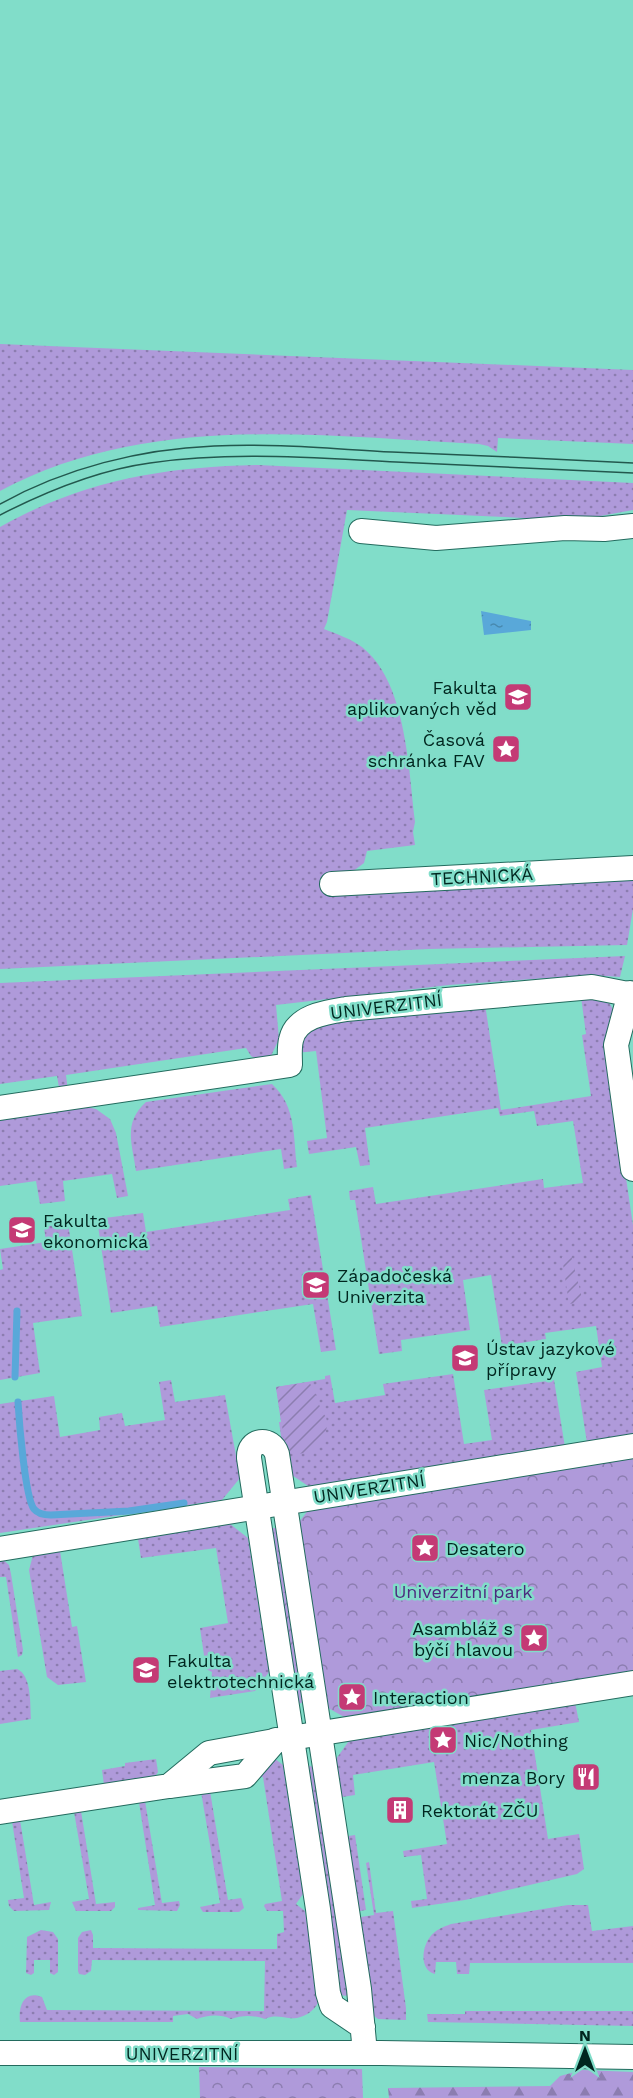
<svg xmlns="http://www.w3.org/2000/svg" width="633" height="2098" viewBox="0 0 633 2098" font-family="'Work Sans',sans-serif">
<defs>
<pattern id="grass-dots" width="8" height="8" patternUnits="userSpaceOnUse" patternTransform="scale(1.5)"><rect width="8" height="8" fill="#af9ada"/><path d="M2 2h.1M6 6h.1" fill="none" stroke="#8c7db0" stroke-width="1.8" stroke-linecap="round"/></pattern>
<pattern id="forest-firs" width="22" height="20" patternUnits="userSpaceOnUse" patternTransform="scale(1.5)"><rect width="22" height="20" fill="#af9ada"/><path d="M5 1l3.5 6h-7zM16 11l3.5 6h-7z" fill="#8c7db0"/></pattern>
<pattern id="park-crowns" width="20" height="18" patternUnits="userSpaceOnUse" patternTransform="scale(1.5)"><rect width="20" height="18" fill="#af9ada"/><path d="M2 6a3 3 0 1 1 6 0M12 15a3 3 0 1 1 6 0" fill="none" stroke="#8c7db0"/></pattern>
<pattern id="garden-furrows" width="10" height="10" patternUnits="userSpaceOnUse" patternTransform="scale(1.5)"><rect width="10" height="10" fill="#af9ada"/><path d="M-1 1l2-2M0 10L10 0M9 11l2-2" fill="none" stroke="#8c7db0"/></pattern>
<pattern id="water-ripples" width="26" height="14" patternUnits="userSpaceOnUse" patternTransform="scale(1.5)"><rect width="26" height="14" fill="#59a8d9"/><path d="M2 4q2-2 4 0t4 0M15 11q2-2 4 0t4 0" fill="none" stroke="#4789af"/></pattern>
</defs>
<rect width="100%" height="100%" fill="#81ddc9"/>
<g fill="url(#grass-dots)">
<path d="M0,344L633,370V444L498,438L497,452L488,446L479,444C318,436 149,412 0,491Z"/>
<path d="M258,465L633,483V510L595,517L569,520L347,510L327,622L324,629C337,634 351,639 362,647C407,683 408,768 415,822L413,832L415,845L367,851L364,863L352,872L633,879V909L627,945L429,949L0,969V527C84,480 164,467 258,465Z"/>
<polygon points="625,956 620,977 591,975 449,985 276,1005 279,1039 270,1058 258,1060 251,1056 246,1048 66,1075 68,1092 60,1093 57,1076 0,1084 0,983"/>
<polygon points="581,997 608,1001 614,1011 606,1044 633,1225 633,1436 587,1443 576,1372 602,1367 596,1326 545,1333 546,1339 502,1346 491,1275 463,1280 470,1330 401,1340 402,1351 379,1354 355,1200 350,1200 349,1191 373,1187 376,1204 543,1179 544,1188 583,1183 573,1121 537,1126 534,1111 500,1116 498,1108 365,1128 370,1165 360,1166 356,1147 309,1154 307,1141 327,1138 316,1051 296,1053 296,1047 315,1024 485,1004 501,1110 591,1096 582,1035 586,1034"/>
<path d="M272,1084C297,1107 293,1138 297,1167L284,1169L281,1149L136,1171C132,1143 123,1123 146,1102Z"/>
<polygon points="81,1106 96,1109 110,1119 116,1133 128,1196 117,1198 112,1174 63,1181 65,1201 40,1204 36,1181 0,1186 0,1121 12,1117"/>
<polygon points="311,1195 336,1350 321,1352 313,1304 160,1327 157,1306 111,1313 97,1219 143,1213 146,1232 290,1210 288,1199"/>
<polygon points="68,1223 82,1316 33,1323 40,1373 0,1380 0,1270 3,1269 0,1249 46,1242 44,1227"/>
<polygon points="453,1374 464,1444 492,1440 484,1390 554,1380 565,1447 308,1486 286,1471 279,1422 281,1422 276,1387 325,1379 325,1376 330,1375 335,1403 385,1395 383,1384"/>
<polygon points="171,1380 175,1402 225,1395 240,1478 222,1500 0,1533 0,1404 54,1396 60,1437 100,1430 99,1417 122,1413 125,1426 165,1420 159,1382"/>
<polygon points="225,1520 248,1538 269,1672 255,1691 210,1698 212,1672 206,1669 200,1628 228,1623 216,1548 141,1558 138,1539 60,1551 72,1627 77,1626 86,1682 58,1685 47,1677 29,1570 33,1555"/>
<polygon points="274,1528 278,1529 304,1702 298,1704 270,1529"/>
<polygon points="0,1557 9,1565 11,1574 23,1650 22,1655 18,1657 6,1577 0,1577"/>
<path d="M17,1669C32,1675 30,1705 31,1719L0,1724V1671Z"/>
<polygon points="575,1702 579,1722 531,1730 548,1839 579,1834 584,1869 577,1874 465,1900 412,1908 411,1901 427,1899 421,1855 404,1857 403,1851 447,1844 434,1762 353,1775 355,1795 336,1798 331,1766 351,1738"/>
<path d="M270,1755L283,1765L303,1894L296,1904L305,1911L319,1999C317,2011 301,2020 289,2018C280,2017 274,2015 265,2019C254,2015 242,2015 231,2019C220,2014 208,2015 197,2019L188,2014L173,2016V2022H20C18,2006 24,1990 42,1997L47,2010L264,2011L265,1961L92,1960L91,1971L85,1975L79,1974L78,1971V1938L82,1932L91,1930L93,1935V1948L277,1949V1934L284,1932L283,1911H267L264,1906L265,1904L282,1901L263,1777L246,1779Z"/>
<polygon points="156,1759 158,1772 150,1784 104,1785 102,1770 125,1766 125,1763"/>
<path d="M309,1766L315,1767L349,1995C344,1997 341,1995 338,1992L305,1768Z"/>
<polygon points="209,1785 228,1900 241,1898 244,1908 239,1912 203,1912 201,1909 200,1907 220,1903 200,1786"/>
<polygon points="144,1795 162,1903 179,1901 180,1905 177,1911 138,1910 138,1908 155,1905 138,1796"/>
<polygon points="80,1805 96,1904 115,1902 115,1907 111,1911 76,1911 72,1902 89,1899 73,1806"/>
<polygon points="19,1814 34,1905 51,1902 49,1910 14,1911 9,1906 8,1900 24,1898 11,1815"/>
<polygon points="355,1835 366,1910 354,1912 342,1837"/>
<polygon points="369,1862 376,1913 393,1911 406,2008 406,2020 378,2019 373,2015 354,1918 374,1915 366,1863"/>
<path d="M568,1905H588L592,1931L633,1926V1963H470L469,1974H457L456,1962H436L435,1974C419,1970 422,1947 430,1937C435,1930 443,1927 451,1924Z"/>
<polygon points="41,1930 53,1932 58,1939 58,1972 54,1975 50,1973 50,1960 34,1960 34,1973 31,1975 26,1973 27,1937"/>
<polygon points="465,2011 633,2011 633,2026 428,2022 427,2014 465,2014"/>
</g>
<polygon fill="url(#forest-firs)" points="582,2070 633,2072 633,2098 389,2098 388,2088 550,2086 560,2076"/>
<g fill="url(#park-crowns)">
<polygon points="633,1456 633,1674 346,1718 321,1704 296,1526 313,1504"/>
<polygon points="199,2067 362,2069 363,2098 200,2098"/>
</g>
<g fill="url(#garden-furrows)">
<polygon points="571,1255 583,1302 569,1304 562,1257"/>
<path d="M309,1382C317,1393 318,1408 326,1417C331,1437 314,1456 292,1454L285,1445L276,1387Z"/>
<polygon points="289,1592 298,1649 286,1651 277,1594"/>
</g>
<polygon fill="url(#water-ripples)" points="481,611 531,621 531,630 484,635"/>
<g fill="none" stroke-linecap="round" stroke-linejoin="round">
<g stroke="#59a8d9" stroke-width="7">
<polyline points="15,1377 17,1311"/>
<path d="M18,1402C19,1419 25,1498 34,1509C38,1514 44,1515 51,1515L129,1511L184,1503"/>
</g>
<g stroke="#236b5e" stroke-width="26">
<g id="minor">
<polyline points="361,531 436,538 565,528 604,529 633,526"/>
<polyline points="332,884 633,868"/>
<polyline points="630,993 616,1045 633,1169"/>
<path d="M0,1108L290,1065C290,1057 289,1048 291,1040C296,1016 327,1012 346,1009L592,987L633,995"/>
<polyline points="0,1549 633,1446"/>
<polyline points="169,1786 245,1776 276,1740"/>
<polyline points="0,1812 169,1786 209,1753 291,1738 633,1683"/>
<path d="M363,2027L332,2006L328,1993L318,1909L249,1458C248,1439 271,1436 277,1454L359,1989L365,2053"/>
<polyline points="0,2053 381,2053 633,2057"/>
</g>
</g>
<use href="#minor" stroke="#fff" stroke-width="24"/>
<g stroke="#23584e" stroke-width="1.5">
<path d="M0,504C65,468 140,449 214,446C273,443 333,449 392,452C472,455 553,459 633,463"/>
<path d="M0,515C47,491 98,470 150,463C231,451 314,458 396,462C475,466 554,470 633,473"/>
</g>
</g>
<defs>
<g id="university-square" transform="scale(1.5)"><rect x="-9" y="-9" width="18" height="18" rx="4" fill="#c43a75" stroke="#81ddc9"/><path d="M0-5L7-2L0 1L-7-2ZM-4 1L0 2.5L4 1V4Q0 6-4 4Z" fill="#fff"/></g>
<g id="sight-square" transform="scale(1.5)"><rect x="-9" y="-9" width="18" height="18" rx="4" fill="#c43a75" stroke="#81ddc9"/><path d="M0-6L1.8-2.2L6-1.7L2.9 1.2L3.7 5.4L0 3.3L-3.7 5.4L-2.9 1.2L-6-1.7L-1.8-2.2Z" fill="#fff"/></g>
<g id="restaurant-square" transform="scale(1.5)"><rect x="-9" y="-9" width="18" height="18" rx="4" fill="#c43a75" stroke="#81ddc9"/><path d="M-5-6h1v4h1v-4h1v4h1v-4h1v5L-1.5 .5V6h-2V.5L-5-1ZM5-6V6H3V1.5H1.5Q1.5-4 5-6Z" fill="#fff"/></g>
<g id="building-square" transform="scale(1.5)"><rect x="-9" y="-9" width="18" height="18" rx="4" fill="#c43a75" stroke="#81ddc9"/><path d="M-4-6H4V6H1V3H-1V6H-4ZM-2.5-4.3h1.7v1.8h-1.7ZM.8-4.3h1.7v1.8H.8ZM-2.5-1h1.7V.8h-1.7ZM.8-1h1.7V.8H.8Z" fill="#fff"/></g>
</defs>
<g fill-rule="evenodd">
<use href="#university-square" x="518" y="697"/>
<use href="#sight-square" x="506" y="749"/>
<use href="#university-square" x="22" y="1230"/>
<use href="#university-square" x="316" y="1285"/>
<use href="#university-square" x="465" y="1358"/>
<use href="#sight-square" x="425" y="1548"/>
<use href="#sight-square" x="534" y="1638"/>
<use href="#university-square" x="146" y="1670"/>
<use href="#sight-square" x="352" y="1697"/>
<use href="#sight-square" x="443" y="1740"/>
<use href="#restaurant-square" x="586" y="1777"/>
<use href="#building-square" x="400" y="1810"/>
</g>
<g text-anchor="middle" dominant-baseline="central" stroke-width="5" stroke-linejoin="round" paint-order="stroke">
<g font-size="18" fill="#00261f" stroke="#81ddc9" text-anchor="start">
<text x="497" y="687" text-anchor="end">Fakulta<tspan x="497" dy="21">aplikovaných věd</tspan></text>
<text x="485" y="739" text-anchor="end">Časová<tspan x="485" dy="21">schránka FAV</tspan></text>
<text x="43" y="1220">Fakulta<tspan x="43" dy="21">ekonomická</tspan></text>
<text x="337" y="1275">Západočeská<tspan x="337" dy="21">Univerzita</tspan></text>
<text x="486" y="1348">Ústav jazykové<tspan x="486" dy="21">přípravy</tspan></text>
<text x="446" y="1548">Desatero</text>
<text x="513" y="1628" text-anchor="end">Asambláž s<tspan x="513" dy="21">býčí hlavou</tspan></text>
<text x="167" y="1660">Fakulta<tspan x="167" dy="21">elektrotechnická</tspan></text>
<text x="373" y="1697">Interaction</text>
<text x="464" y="1740">Nic/Nothing</text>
<text x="565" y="1777" text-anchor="end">menza Bory</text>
<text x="421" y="1810">Rektorát ZČU</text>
</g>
<g font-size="18" fill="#00261f" stroke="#81ddc9">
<text transform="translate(482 876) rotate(-3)">TECHNICKÁ</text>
<text transform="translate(386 1006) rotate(-7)">UNIVERZITNÍ</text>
<text transform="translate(369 1488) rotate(-9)">UNIVERZITNÍ</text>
<text x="182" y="2053">UNIVERZITNÍ</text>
</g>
<g font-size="18" fill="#4c2a7e" stroke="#81ddc9">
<text x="463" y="1591">Univerzitní park</text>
</g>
</g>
<g transform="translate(585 2050)" stroke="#81ddc9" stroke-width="4.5" paint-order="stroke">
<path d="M0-4.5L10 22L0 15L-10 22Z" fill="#00261f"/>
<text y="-9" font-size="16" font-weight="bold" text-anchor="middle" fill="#00261f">N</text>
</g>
</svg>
